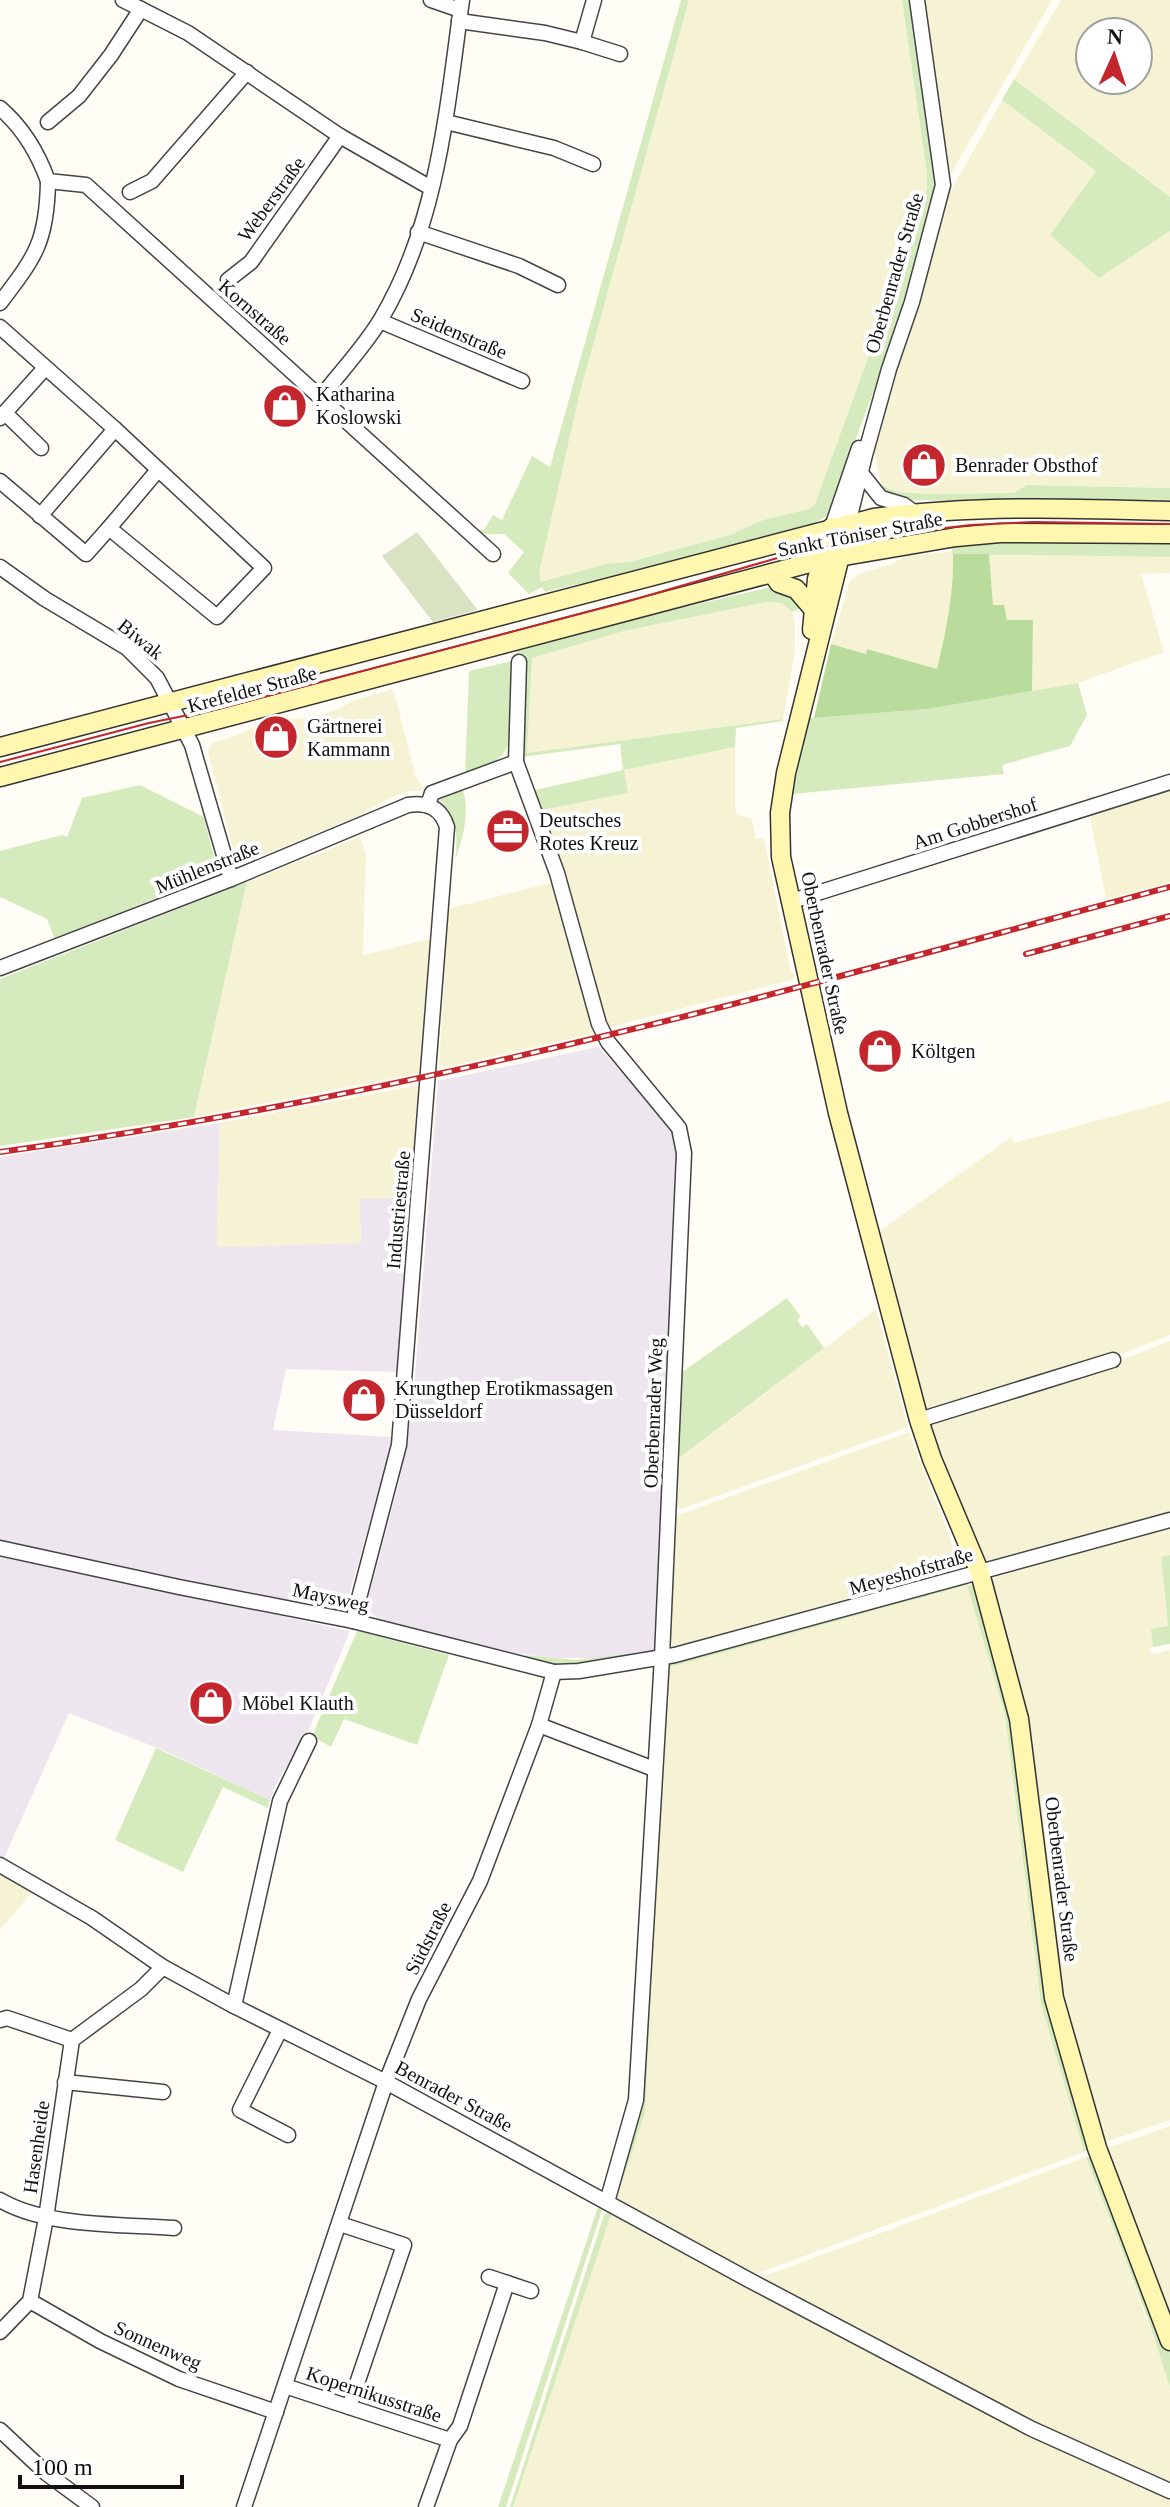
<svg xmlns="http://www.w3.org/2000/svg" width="1170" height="2507" viewBox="0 0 1170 2507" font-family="'Times New Roman',serif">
<rect width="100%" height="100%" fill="#fffdf5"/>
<g fill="#eee6ef">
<polygon points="598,1047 678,1130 654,1651 601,1658 554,1658 498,1651 379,1619 369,1611 368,1599 400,1479 408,1438 414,1390 438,1081"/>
<polygon points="220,1123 217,1247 361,1242 359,1199 410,1197 397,1372 286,1369 273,1430 392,1437 391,1448 344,1613 0,1540 0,1157"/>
<polygon points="0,1555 350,1631 307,1734 276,1784 270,1800 167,1752 69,1713 4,1858 0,1856"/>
</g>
<g fill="#f6f3d4" fill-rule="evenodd">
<polygon points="689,0 902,0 927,174 927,189 919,222 900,285 889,300 815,504 809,509 763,520 730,535 629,562 606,564 541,583 539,573 580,392"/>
<polygon points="922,0 1052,0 946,182"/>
<path d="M1061,0H1170V197L1014,79ZM1090,32H1138V80H1090Z"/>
<polygon points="1002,100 1096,171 1099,277 1170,231 1170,488 1027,485 1015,493 928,494 897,492 883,486 880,480 873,446 944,203"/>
<polygon points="953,551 954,580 949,618 937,669 868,649 866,654 831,644 850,581 859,574 891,564 911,553 919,555"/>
<polygon points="989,554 1170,557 1170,573 1141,574 1164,652 1078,683 1032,691 1033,620 1007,620 993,606"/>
<polygon points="766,602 782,603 792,612 795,624 795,652 783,719 527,753 532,658 624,631"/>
<polygon points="393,689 416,777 426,791 409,791 388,799 356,817 256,858 248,860 234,853 208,752 212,743 232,737 267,721 308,718 337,710 352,701"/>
<polygon points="735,747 735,808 737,814 752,819 756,839 764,838 791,973 794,973 795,979 606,1028 538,811 627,793 624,770"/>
<polygon points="1170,786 1170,882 1106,899 1089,812"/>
<polygon points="360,837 366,855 363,955 430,939 420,1073 194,1117 247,882"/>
<polygon points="554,882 563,904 595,1033 447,1067 446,1065 439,1066 448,909"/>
<polygon points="419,1085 410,1197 359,1199 361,1243 217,1247 220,1123"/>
<polygon points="1170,1101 1170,1335 1109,1359 922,1411 877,1233 1011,1137 1014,1143"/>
<polygon points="876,1309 908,1427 681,1509 673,1504 675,1461"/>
<polygon points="1170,1341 1170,1512 991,1562 982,1561 927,1426 943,1421 942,1418 1111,1364"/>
<polygon points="909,1432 962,1570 683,1646 677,1647 670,1640 673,1517"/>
<polygon points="1170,1526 1170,1555 1161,1557 1168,1627 1152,1629 1153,1647 1150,1649 1151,1654 1170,1650 1170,2120 1103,2143 1060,1991 1022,1692 990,1583 996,1576"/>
<polygon points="967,1585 1005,1715 1041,2004 1084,2152 753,2275 616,2200 645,2113 667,1674 670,1666 675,1664"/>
<polygon points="0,1873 32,1892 0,1930"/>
<polygon points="1170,2126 1170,2321 1105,2149"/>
<polygon points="1086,2157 1167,2374 1170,2387 1170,2485 1037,2424 759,2278"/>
<polygon points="611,2214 1022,2430 1170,2498 1170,2507 513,2507"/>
</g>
<g fill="#d5ebbd">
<polygon points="681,0 689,0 580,392 539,573 541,582 606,564 629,562 730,535 763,520 809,509 815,504 889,300 900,285 927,189 927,174 902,0 912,0 938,179 936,200 889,359 873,393 827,516 799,531 610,581 578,584 545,592 542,587 529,594 508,573 524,552 504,534 482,534 479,530 484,530 493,515 502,520 532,456 550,467"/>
<polygon points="1014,79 1170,197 1170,231 1099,278 1050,235 1096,171 1002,100"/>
<polygon points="1027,485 1170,488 1170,504 896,500 875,489 883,486 897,492 928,494 1014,493"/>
<polygon points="1002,539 1170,540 1170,557 953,554 950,543"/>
<path d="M770,587L784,588L804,606L792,612L782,603L766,602L624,631L532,658L527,753L783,719V721L736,728L735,747L624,770L628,793L538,811L531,791L623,770L620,744L522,757L512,735C503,763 491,764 465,775L469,671L516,660L517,647Z"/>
<polygon points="1078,683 1087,715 1070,746 1002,765 1004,774 792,794 810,718 927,709"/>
<polygon points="140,785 204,817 214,857 212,871 202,879 55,939 47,919 0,897 0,851 62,835 67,837 82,798"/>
<path d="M463,790C470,813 463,838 455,861C458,838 458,816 439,800Z"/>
<polygon points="247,882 194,1117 0,1146 0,979"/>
<polygon points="678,1130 659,1646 654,1653 552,1668 524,1660 525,1655 576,1660 654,1651"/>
<polygon points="787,1298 801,1317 797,1320 802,1327 807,1324 824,1348 675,1461 678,1375"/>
<polygon points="1170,1555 1170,1644 1153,1647 1151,1629 1168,1626 1161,1557"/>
<polygon points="965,1583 979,1588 1013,1715 1051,2003 1092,2146 1084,2152 1041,2004 1005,1715 967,1585 670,1667 667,1674 645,2113 616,2200 613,2191 639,2111 667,1666 677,1659"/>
<polygon points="357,1631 449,1655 417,1745 344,1719 331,1747 312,1736"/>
<polygon points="156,1748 270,1800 268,1808 223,1787 183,1872 115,1840"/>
<polygon points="1096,2156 1170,2353 1170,2387 1148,2319 1086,2157"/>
<polygon points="599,2204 602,2210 506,2507 498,2507"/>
<polygon points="612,2210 1170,2495 1170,2498 1022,2430 611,2215 513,2507 510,2507 604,2215"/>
</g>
<path fill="#b9dc9c" d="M953,554H989L993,605H1004L1007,620H1033L1032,691L927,709L814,718L831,644L866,654L867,649L937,669C946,631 954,594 953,554Z"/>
<polygon fill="#d9e3c4" points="417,532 477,609 477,610 433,622 382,556"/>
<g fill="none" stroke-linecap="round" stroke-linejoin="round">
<g stroke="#444" stroke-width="17">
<g id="street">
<polyline points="123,0 188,33 340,136 431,188"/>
<polyline points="431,0 460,10"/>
<polyline points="459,21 545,33 582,42 594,0"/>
<polyline points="582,42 620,54"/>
<path d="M0,108C22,127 38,153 48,181L86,185L493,554"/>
<polyline points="48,122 79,96 111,55 141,9"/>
<polyline points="446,122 554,148 593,164"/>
<polyline points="130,192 152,181 247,72"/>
<polyline points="418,232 519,266 558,285"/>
<polyline points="228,280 251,262 340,136"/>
<path d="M0,303C36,256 47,241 48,181"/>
<polyline points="380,321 522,381"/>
<polyline points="0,327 115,429 264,568 217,617 109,528 158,470"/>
<path d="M321,397C341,371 365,346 381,319C438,223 447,108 462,0"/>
<polyline points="5,413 41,448"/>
<polyline points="0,418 45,368"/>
<polyline points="861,473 881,498 904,505 915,513"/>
<polyline points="0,481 86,554 109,528"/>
<polyline points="40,516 115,429"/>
<polyline points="848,524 865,455 889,369 912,302 943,185 917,0"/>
<polyline points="832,527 859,448"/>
<polyline points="0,567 45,599 127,648 157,678 192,745 231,879"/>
<polyline points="519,662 516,762 557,873 599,1024 608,1042 679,1128 684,1153 662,1657 636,2100 607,2202"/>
<polyline points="428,805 432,793 516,762"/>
<polyline points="792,901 1170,782"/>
<path d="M0,968L231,879L408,805C428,802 441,808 447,827L399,1445L353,1621"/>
<polyline points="919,1420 1113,1360"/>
<polyline points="0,1548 179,1587 353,1621 554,1672 579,1671 675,1655 1170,1520"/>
<polyline points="539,1725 654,1769"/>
<polyline points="0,1865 92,1918 163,1967 234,2006 386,2082 749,2280 1032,2429 1170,2491"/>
<polyline points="234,2006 280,1801 309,1741"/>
<polyline points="0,2020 7,2018 72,2040"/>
<polyline points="280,2030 240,2110 288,2135"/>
<polyline points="65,2082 163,2092"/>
<path d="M0,2200C46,2227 120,2224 174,2228"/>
<polyline points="340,2224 404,2245 349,2407"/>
<polyline points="489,2277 531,2291"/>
<polyline points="30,2301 100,2341 179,2379 276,2412"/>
<polyline points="0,2332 30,2301 46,2218 72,2040 141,1989 163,1967"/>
<polyline points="285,2386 450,2440"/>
<polyline points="0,2430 46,2473 92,2507"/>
<polyline points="244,2507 386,2082 419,1999 480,1881 539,1725 554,1672"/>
<polyline points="426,2507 450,2440 460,2426 507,2283"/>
</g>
</g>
<g stroke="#333" stroke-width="21">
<g id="secondary">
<polyline points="848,524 786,773 780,813 781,857 838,1113 919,1420 932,1459 980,1573 1019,1719 1054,1998 1097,2148 1170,2341"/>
<polyline points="772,573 779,583 796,589 814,610"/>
<polyline points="812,630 817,579 832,527"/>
<path d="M0,747L874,518C972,505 1071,508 1170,511"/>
<polyline points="0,777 821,560 956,537 1000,533 1170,534"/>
</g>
</g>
<use href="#street" stroke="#fff" stroke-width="14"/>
<use href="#secondary" stroke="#fff6b0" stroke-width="18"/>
<polyline stroke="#c4262e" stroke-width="2" points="0,762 149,723 218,709 629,601 805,550 910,532 971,525 1034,522 1170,524"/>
<g stroke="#c4262e" stroke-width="6">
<g id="rail">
<polyline points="1026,954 1170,916"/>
<path d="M0,1152C203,1124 405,1084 604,1036C794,991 982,937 1170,887"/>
</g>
</g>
<use href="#rail" stroke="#fff" stroke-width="3" stroke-dasharray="9" stroke-linecap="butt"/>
</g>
<defs>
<g id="shop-disc" transform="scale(2.3)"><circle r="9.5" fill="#c4262e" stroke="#fff"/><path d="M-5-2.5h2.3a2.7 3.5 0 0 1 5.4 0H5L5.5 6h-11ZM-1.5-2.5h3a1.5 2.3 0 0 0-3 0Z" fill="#fff"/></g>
<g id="office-disc" transform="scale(2.3)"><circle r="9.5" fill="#c4262e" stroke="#fff"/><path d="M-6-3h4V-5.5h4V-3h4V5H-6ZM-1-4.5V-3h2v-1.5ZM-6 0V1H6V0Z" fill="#fff"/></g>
</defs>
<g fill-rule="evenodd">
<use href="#shop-disc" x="285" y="406"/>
<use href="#shop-disc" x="924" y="465"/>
<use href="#shop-disc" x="276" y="737"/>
<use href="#office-disc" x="508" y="831"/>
<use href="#shop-disc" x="880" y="1051"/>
<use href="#shop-disc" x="364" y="1400"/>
<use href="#shop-disc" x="211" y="1703"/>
</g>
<g text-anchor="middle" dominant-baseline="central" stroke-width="8" stroke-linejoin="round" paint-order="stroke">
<g font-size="20" fill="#111" stroke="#fff">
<text transform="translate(271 199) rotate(-54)">Weberstraße</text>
<text transform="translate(894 273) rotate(-74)">Oberbenrader Straße</text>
<text transform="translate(255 312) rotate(41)">Kornstraße</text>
<text transform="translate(459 333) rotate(23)">Seidenstraße</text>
<text transform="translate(860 534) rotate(-11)">Sankt Töniser Straße</text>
<text transform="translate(141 639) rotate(39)">Biwak</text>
<text transform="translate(252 689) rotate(-15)">Krefelder Straße</text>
<text transform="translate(975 823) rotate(-18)">Am Gobbershof</text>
<text transform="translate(207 867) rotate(-22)">Mühlenstraße</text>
<text transform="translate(825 953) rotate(78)">Oberbenrader Straße</text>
<text transform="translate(398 1210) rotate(-85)">Industriestraße</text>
<text transform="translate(653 1413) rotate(-88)">Oberbenrader Weg</text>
<text transform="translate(911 1571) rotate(-16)">Meyeshofstraße</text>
<text transform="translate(331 1597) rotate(12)">Maysweg</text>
<text transform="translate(1062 1879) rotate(83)">Oberbenrader Straße</text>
<text transform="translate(428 1938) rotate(-63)">Südstraße</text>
<text transform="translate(454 2096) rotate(28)">Benrader Straße</text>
<text transform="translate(36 2147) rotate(-82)">Hasenheide</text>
<text transform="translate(158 2345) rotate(24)">Sonnenweg</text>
<text transform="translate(374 2394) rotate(18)">Kopernikusstraße</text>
</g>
<g font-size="20" fill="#111" stroke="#fff" text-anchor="start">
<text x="316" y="394">Katharina<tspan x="316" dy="23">Koslowski</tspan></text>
<text x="955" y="465">Benrader Obsthof</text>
<text x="307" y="726">Gärtnerei<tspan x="307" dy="23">Kammann</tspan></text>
<text x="539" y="820">Deutsches<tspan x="539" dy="23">Rotes Kreuz</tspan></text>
<text x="911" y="1051">Költgen</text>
<text x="395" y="1388">Krungthep Erotikmassagen<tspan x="395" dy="23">Düsseldorf</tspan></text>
<text x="242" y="1703">Möbel Klauth</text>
</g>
</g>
<g transform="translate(1114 56) rotate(3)"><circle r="38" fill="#ffffff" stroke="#a0a0a0" stroke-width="2"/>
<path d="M0-6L14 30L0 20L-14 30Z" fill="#c4262e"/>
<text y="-12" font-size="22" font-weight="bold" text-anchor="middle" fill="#111111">N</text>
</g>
<path d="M20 2475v12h162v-12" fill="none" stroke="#111111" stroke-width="4"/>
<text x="32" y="2475" font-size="24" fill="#111111" stroke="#ffffff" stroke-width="6" paint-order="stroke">100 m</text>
</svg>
